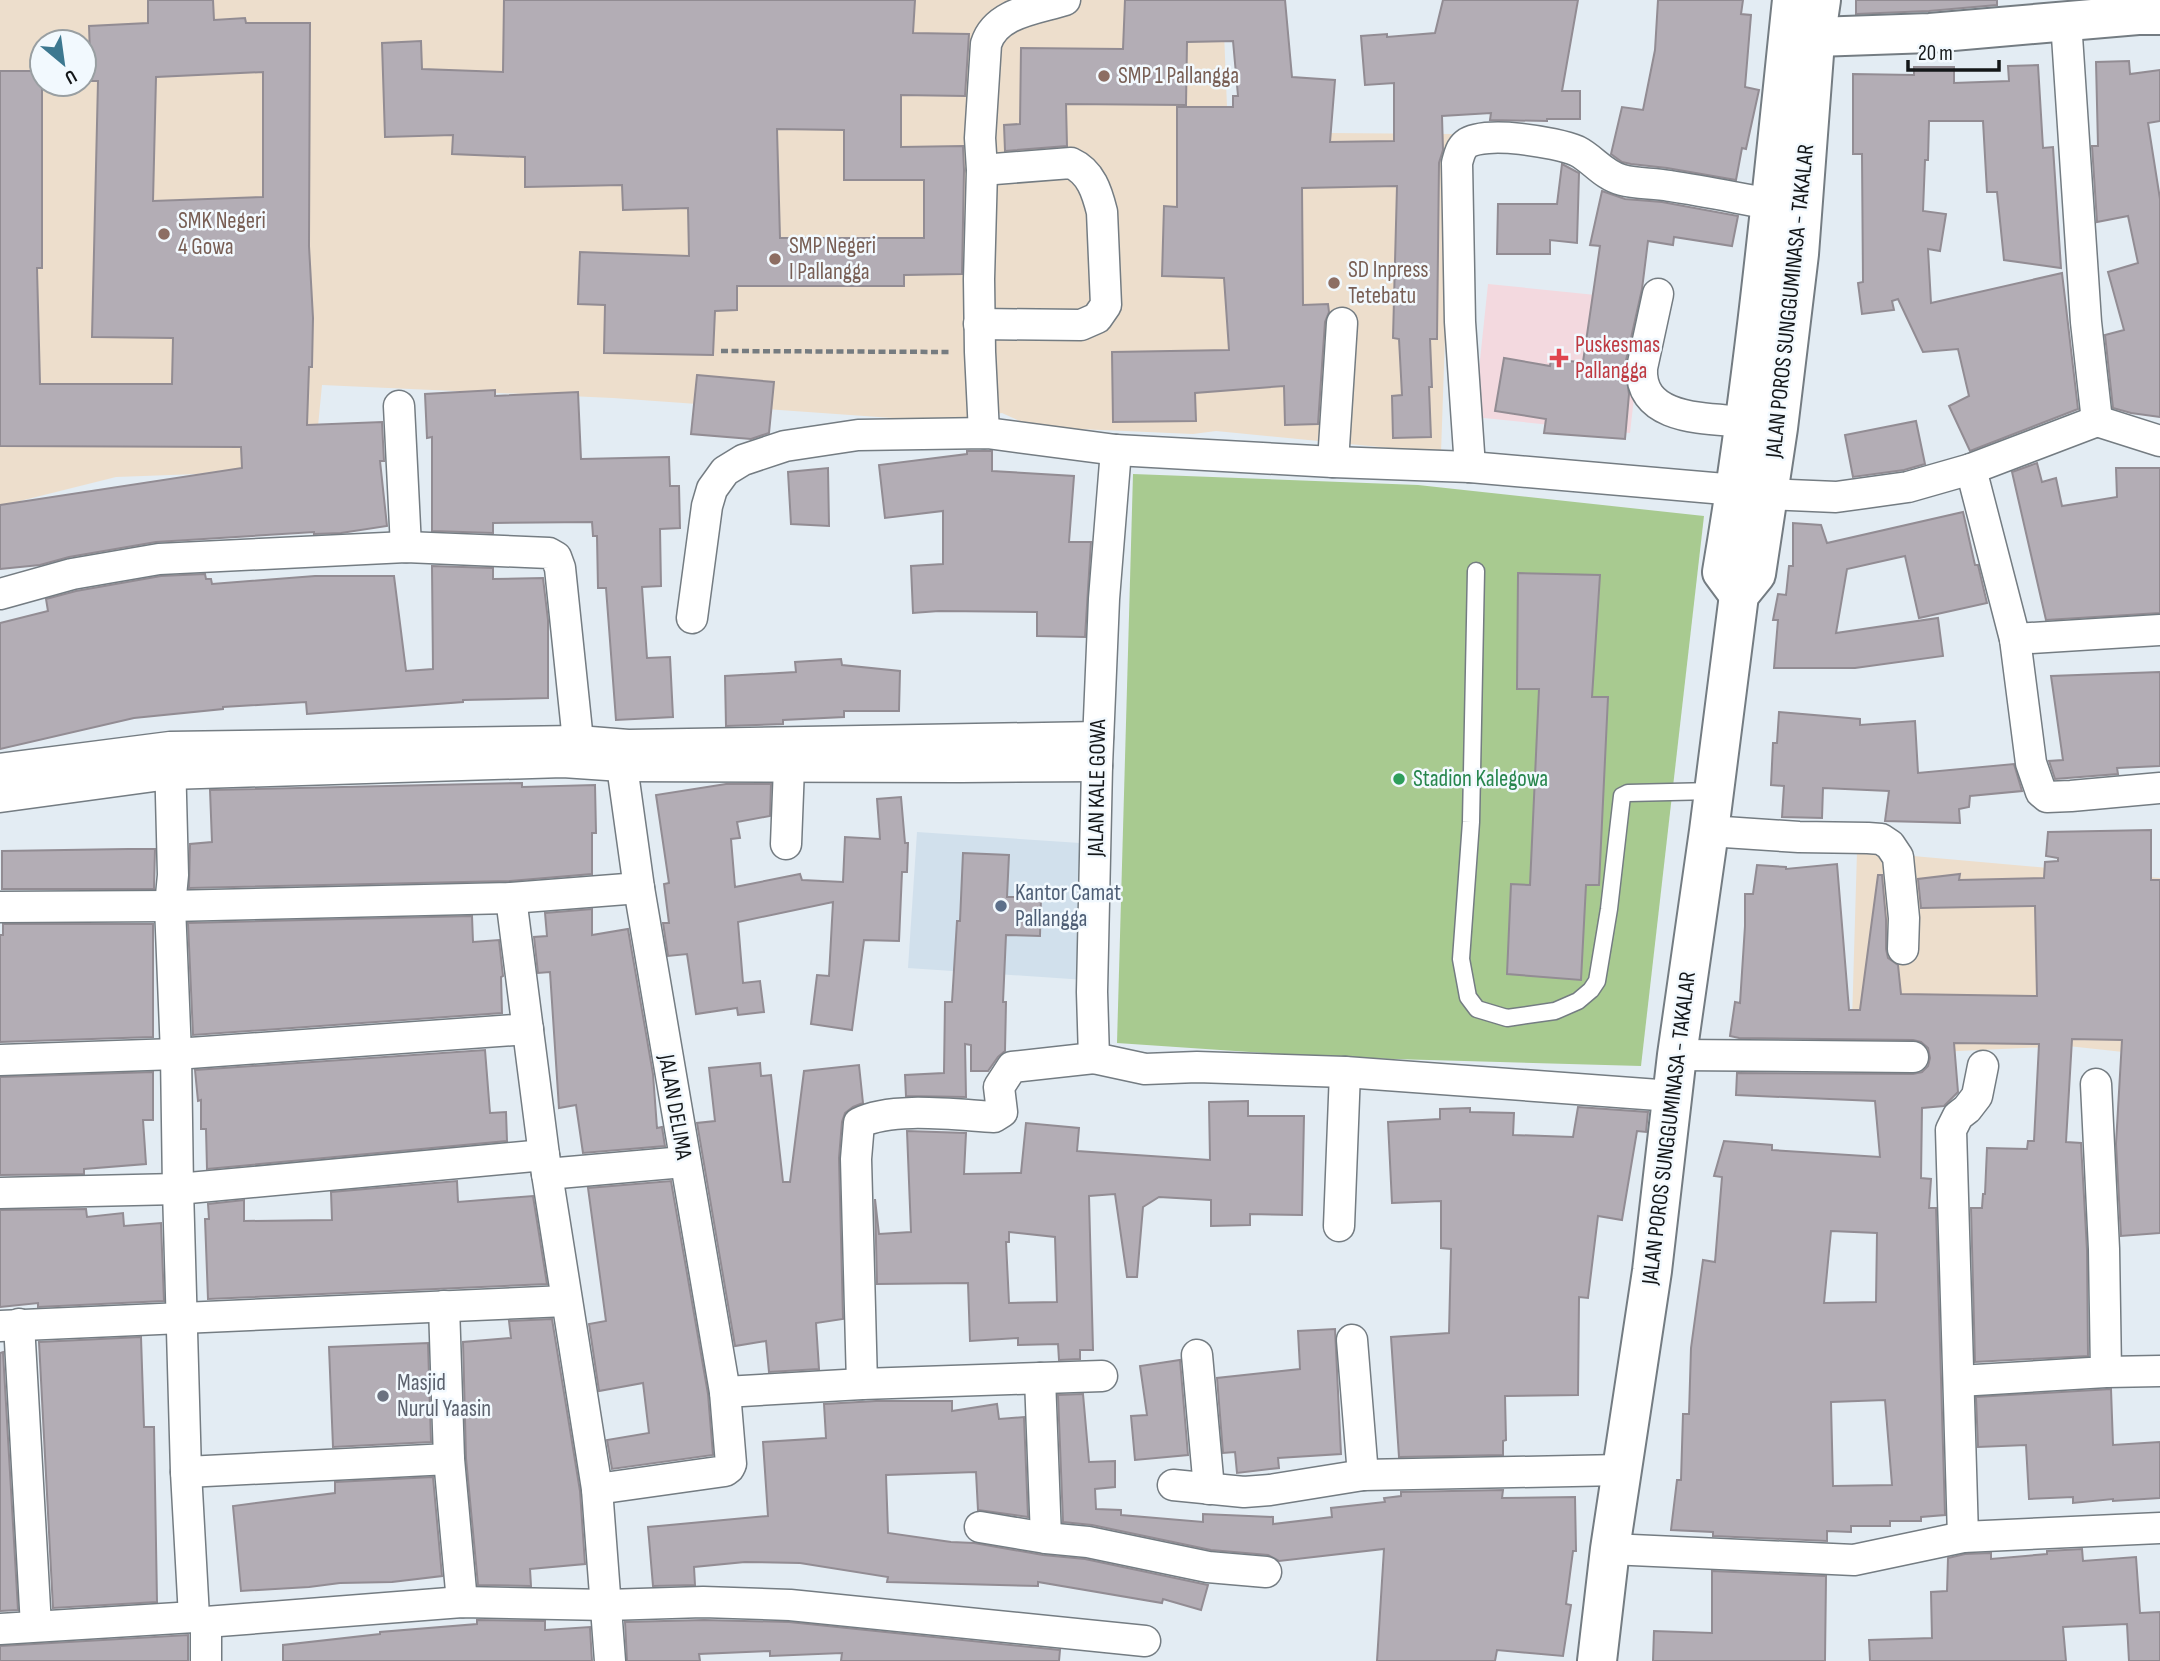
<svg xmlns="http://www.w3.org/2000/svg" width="2160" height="1661" viewBox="0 0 2160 1661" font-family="'Sofia Sans Condensed',sans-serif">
<rect width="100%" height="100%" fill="#e3ecf3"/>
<polygon fill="#d1e0ec" points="917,832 1095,844 1086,980 908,968"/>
<g fill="#eddecc" fill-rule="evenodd">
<path d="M0,0H1146L1223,7L1228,132L1452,134L1441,453L1216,431L1193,434L1033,427L1002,413L987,415L963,423L613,398L322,385L315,457L198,474L116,477L0,506ZM42,42H84V84H42Z"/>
<polygon points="1857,851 2160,878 2160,1056 2068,1046 1851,1056"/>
</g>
<polygon fill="#f3d9df" points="1488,284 1645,300 1630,433 1474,417"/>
<polygon fill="#a8ca90" points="1133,474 1418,485 1704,516 1641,1066 1323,1057 1117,1043"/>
<g fill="#b3adb5" stroke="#928c93" stroke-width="2" fill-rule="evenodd">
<path d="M148,0H213L214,20L245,18L246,23H310L309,246L313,318L312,367H309L307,425L382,422L384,461H380L387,526L341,533L314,534V532L156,542L69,557L40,565L0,569V505L242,468L241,447L0,446V71H42V268H37L40,384H172L173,338L92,337L98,81H91L89,26L148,23ZM263,72V197L153,201L156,77Z"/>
<path d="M504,0H915L913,33L969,34L965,96L901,95V147L963,146L964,170L962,274L904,275V286H737V310L715,311L713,355L604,353L605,305L578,304L580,252L689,256L688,208L623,210L622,185L525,187V157L452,154L453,135L385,137L382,43L421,41L422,69L503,72ZM777,129L844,130V180H924V238H780Z"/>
<polygon points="1125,0 1285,0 1292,77 1335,80 1330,142 1394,141 1394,83 1365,85 1361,36 1387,34 1387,37 1435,33 1443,0 1578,0 1562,91 1580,91 1580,119 1547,119 1547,121 1490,120 1491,113 1442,116 1443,150 1439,163 1437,339 1430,339 1432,387 1429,387 1431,437 1393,438 1392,396 1402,395 1399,339 1393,338 1397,186 1302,188 1303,305 1328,304 1329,312 1325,322 1318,424 1285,425 1284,386 1195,393 1196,421 1113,422 1112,352 1229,350 1224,278 1162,276 1164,206 1177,207 1177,107 1233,107 1233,96 1238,96 1233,41 1187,42 1186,105 1066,104 1067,146 1005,151 1004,125 1020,124 1021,48 1123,49"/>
<polygon points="1658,0 1743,0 1741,14 1751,15 1745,87 1759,90 1746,149 1742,148 1736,180 1667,168 1631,164 1622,162 1611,154 1622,107 1643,110 1655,50"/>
<polygon points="1856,0 1997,0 1997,5 1929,11 1856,14"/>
<polygon points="2129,61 2130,74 2160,70 2160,121 2148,123 2160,199 2160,417 2131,413 2113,408 2105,335 2124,330 2108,272 2138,263 2128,216 2097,222 2092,146 2098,146 2096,62"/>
<polygon points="2038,65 2043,148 2053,147 2061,268 2004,260 1997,192 1987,192 1983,121 1929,121 1928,160 1925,160 1923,211 1946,214 1940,251 1928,249 1931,303 2062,273 2078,409 1970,451 1949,406 1969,396 1958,349 1923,352 1898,299 1892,301 1894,310 1862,314 1858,283 1863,282 1862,154 1853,154 1853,74 1914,75 1914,67 1954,67 1954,83 2009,81 2008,66"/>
<polygon points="1562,164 1579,173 1577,243 1550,240 1550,254 1497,254 1498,204 1557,204"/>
<polygon points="1602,191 1625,199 1662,202 1738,216 1732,246 1674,237 1673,245 1648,241 1642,289 1625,365 1629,394 1625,439 1544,433 1546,419 1495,411 1504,358 1550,366 1551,360 1583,362 1600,246 1590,245"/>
<polygon points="697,375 774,382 769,433 751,439 691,434"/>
<polygon points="495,390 495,396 578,392 581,459 669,457 670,486 679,486 680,528 660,529 661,586 642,587 647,658 670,657 673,717 616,720 606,588 598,588 597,536 593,536 592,522 493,523 493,533 432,531 432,437 427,438 425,394"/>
<polygon points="1916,421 1925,464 1904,470 1853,477 1845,435"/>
<polygon points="967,451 992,451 992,471 1074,476 1069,542 1091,542 1085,637 1037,636 1037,612 939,611 913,613 911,566 943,564 943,511 885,518 879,465 967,454"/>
<polygon points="2037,463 2042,482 2056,478 2062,506 2117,497 2116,468 2160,468 2160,613 2046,620 2012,472"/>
<polygon points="828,468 829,526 791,524 788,472"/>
<polygon points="1963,512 1975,565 1978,565 1987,603 1919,618 1905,556 1847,569 1836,633 1938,618 1943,656 1855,668 1774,668 1778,620 1773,620 1778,594 1786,595 1789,566 1793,566 1793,523 1821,525 1827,543"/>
<polygon points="432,566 493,568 493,579 543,578 548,620 548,698 463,700 463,702 307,714 306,702 223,707 223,709 134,718 0,749 0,623 48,611 46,599 76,591 161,576 205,574 206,579 211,579 212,584 315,576 394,576 406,671 433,669"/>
<polygon points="1518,573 1600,575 1592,697 1608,697 1599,885 1586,885 1581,980 1507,974 1511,884 1530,885 1539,689 1517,689"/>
<polygon points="841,659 842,665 900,671 899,711 844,711 844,717 783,720 783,724 726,726 725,676 796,672 795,662"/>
<polygon points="2160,672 2160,766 2117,768 2118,774 2055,779 2049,761 2063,760 2051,676"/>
<polygon points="1779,712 1860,719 1860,725 1915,721 1918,773 2014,764 2022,791 1970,796 1969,807 1959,809 1960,823 1885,821 1889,791 1823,788 1822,818 1782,817 1784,786 1771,785 1773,743 1777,743"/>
<polygon points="522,783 522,787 595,785 596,833 592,833 592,874 510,881 189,888 190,844 212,842 210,790"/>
<polygon points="726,784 771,784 770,816 737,822 740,838 731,839 735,887 800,874 802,880 843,882 845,837 880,839 877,799 901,797 905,843 908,843 907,872 902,872 899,941 864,940 852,1030 811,1024 817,975 829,976 833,902 738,922 743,983 760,981 764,1012 738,1015 737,1008 696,1014 687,954 668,956 663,923 669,923 664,884 669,883 656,795"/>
<path d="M2151,830V880H2160V1233L2121,1236L2116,1144L2122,1040L2072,1039L2066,1142L2081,1143L2087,1250L2088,1356L1975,1362L1971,1208H1982L1983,1194H1985L1987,1148L2027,1149L2028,1141H2034L2039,1044L1954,1043L1958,1092L1944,1106L1922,1108L1921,1178L1931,1179L1929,1208H1936L1945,1515L1921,1517V1521H1890V1526H1851V1532L1827,1531V1541L1713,1536V1532L1671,1530L1677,1480H1681L1683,1414H1689L1691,1348L1703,1260L1715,1262L1722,1177L1714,1176L1724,1141L1772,1145V1150L1880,1157L1875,1101L1736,1095L1737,1073L1913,1074L1922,1072L1928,1066L1930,1058L1928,1048L1921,1042L1913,1040L1739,1038L1730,1036L1735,1002L1740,1003L1745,926V894H1753L1757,865L1786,867V869L1837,864L1849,1010H1860L1878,875H1882L1886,919V949L1888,958L1898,965L1901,994L2037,996L2035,906L1921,908L1918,879L1960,874L1959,880L2044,878L2045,862L2058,861V858L2046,856L2048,832ZM1831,1231L1877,1233L1876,1302L1824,1303ZM1885,1400L1892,1485L1833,1486L1831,1402Z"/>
<polygon points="128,849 155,849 154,889 2,889 2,851"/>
<polygon points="963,853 1009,855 1007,897 1041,897 1040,936 1006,935 1003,1002 1006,1002 1005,1051 998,1057 988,1071 971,1071 971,1045 965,1044 966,1097 906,1096 905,1075 944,1073 945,1002 952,1002 957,921 960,921"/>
<polygon points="592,909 592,935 628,929 653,1074 657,1128 662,1127 665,1146 583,1153 576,1105 559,1108 550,972 538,973 534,937 547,936 545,913"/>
<polygon points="472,916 473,942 499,940 503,976 501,977 502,1013 193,1035 188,923"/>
<polygon points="3,924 153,924 153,1037 0,1042 0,935 3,935"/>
<polygon points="485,1050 490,1113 506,1112 507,1141 207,1169 206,1129 201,1129 201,1100 198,1101 195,1070"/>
<polygon points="760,1063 761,1076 771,1075 783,1182 790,1182 804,1071 859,1065 863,1103 853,1107 845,1113 842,1122 839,1158 843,1319 816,1323 819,1369 769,1372 766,1341 735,1346 697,1123 715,1121 709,1068"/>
<polygon points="153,1072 153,1120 143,1120 146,1164 84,1169 84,1174 0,1175 0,1077"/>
<path d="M1248,1101V1116H1304L1302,1215L1250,1214V1225L1211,1226V1200L1159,1197L1143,1207L1137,1277H1127L1115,1194L1089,1196L1093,1350H1080V1359L1059,1360L1058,1344L1018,1345V1338L970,1341L968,1283L877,1284L875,1199L879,1234L911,1232L907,1131L966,1133L964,1174L1021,1173L1026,1123L1079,1128L1077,1151L1210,1160L1209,1102ZM1009,1232L1055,1237L1057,1302L1009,1303L1006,1242H1009Z"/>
<polygon points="1578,1107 1648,1112 1646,1132 1637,1131 1622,1220 1598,1216 1588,1298 1579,1297 1578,1395 1505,1396 1506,1440 1503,1441 1503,1455 1399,1457 1391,1337 1449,1333 1451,1249 1441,1248 1441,1201 1392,1203 1388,1122 1440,1119 1440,1109 1470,1108 1470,1112 1514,1113 1513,1135 1573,1137"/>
<polygon points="457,1181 458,1202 533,1196 547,1284 208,1299 205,1219 209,1219 208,1204 244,1200 244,1221 332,1220 331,1192"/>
<polygon points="671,1181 708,1394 713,1455 612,1469 607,1440 649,1433 643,1383 599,1391 589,1324 606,1321 588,1188"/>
<polygon points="86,1209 87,1217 123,1213 124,1226 161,1223 164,1301 38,1307 38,1303 0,1307 0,1210"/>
<polygon points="552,1319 580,1491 585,1564 530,1569 531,1586 478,1585 466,1458 463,1342 511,1338 509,1321"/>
<polygon points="1335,1329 1341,1454 1278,1458 1279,1468 1237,1473 1235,1452 1223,1453 1217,1378 1300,1369 1298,1331"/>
<polygon points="141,1337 144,1427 154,1427 157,1602 53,1608 39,1342"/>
<polygon points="428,1343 431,1442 333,1447 329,1347"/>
<polygon points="3,1352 18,1610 0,1611 0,1353"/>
<polygon points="1180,1360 1188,1455 1135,1460 1131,1416 1147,1415 1140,1366"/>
<polygon points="2111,1389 2113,1445 2160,1442 2160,1498 2113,1501 2113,1499 2073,1503 2073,1497 2029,1499 2026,1445 1978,1447 1976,1397"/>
<polygon points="1083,1394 1089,1462 1115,1461 1115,1487 1095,1489 1096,1509 1121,1510 1121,1515 1203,1522 1203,1514 1273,1517 1273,1524 1332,1517 1331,1508 1385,1502 1384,1498 1401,1496 1401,1492 1503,1490 1502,1498 1575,1497 1576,1551 1573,1551 1566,1604 1571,1605 1563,1656 1497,1650 1495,1661 1377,1661 1384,1549 1279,1561 1268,1555 1211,1550 1092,1525 1063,1522 1058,1395"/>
<polygon points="876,1401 952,1401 952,1411 997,1404 999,1419 1024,1417 1028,1517 978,1510 976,1472 886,1475 888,1533 951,1542 974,1543 1043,1555 1085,1559 1208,1585 1201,1610 1163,1599 1162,1603 1038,1582 1038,1586 887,1582 888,1577 800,1563 745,1562 694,1567 695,1585 653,1586 648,1527 768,1516 763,1442 826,1438 824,1404"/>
<polygon points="433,1477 442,1576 392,1582 340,1583 309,1587 241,1591 233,1506 335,1493 335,1482"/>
<polygon points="2082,1549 2083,1561 2136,1557 2140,1613 2160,1612 2160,1661 2129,1661 2127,1624 2063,1627 2066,1661 1870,1661 1869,1640 1932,1638 1931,1592 1947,1591 1948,1558 1965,1554 1991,1553 1991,1559 2047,1554 2047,1551"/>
<polygon points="1712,1571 1826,1576 1825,1661 1653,1661 1654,1631 1712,1633"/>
<polygon points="477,1620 545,1621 545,1630 590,1627 592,1661 283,1661 283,1645 380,1634 380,1632 477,1624"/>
<polygon points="704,1620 789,1622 1060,1650 1059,1661 841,1661 842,1653 770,1656 770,1651 699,1654 700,1661 627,1661 625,1622"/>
<polygon points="188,1635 188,1661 0,1661 0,1646"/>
</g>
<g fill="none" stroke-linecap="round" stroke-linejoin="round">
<g stroke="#747c82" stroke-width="19">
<polyline id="service" points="1476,571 1471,822 1461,959 1468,997 1477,1009 1507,1018 1555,1011 1578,1001 1591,990 1597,981 1609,909 1622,796 1628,793 1713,791"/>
</g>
<g stroke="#747c82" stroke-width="33">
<g id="minor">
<polyline points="2066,21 2086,322 2097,421"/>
<path d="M1658,294L1642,368C1639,421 1707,418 1744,422"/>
<path d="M979,324L1081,325L1097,318L1106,305L1102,212C1097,192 1091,172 1071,163L982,170"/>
<polyline points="399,406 406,547"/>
<path d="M984,433L980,352L979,279L982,170L980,138L986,44C996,12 1037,9 1065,0"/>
<polyline points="1116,450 1333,462 1470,467 1736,490"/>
<polyline points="1333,462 1342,323"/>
<path d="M1470,467L1460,322L1457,163C1459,156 1460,149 1466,144C1484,130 1556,142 1577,151C1593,159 1603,175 1622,180C1637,184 1654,183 1670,186C1704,191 1737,198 1771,204"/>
<polyline points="1971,469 2015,639 2031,763 2041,792 2047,797 2071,796 2160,788"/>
<polyline points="1767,494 1836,497 1908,487 1971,469 2097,421 2160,441"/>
<polyline points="0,594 72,574 159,559 406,547 549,553 556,557 560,568 578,741 567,757"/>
<polyline points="692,618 707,506 712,489 725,471 743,460 785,446 858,435 987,433 1116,450 1104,599 1097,766 1092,992 1094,1058 1145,1069 1197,1067 1345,1072 1672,1096"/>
<polyline points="2015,639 2160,630"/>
<polyline points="170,757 173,875 170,906 176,1054 178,1189 186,1472 194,1617"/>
<polyline points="0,769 170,747 578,741 628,745 1098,737"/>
<polyline points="0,797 169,774 563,762 622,766 961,767 1097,766"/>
<polyline points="1709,831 1799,837 1868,838 1881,839 1890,845 1898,857 1904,918 1903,949"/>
<polyline points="786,844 789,767"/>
<polyline points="511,898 544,1155 597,1489 610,1661"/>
<polyline points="0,907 170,906 511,898 639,888"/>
<polyline points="1677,1055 1913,1057"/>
<polyline points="0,1060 176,1054 528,1029"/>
<polyline points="547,1174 684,1162"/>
<polyline points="0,1193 178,1189 544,1155"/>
<polyline points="1339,1226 1345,1072"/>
<polyline points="444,1306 449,1459 462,1602"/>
<polyline points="19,1324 36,1626"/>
<polyline points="0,1326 566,1301"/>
<polyline points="1352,1340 1363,1475"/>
<polyline points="1197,1355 1209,1489"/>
<polyline points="2106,1372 2160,1371"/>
<polyline points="1040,1378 1046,1538"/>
<polyline points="1959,1381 2106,1372 2104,1249 2096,1084"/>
<path d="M862,1384L856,1159L859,1123C892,1106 957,1115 994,1117L1002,1112L999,1087L1012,1067L1094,1058"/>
<polyline points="725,1392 862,1384 1102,1376"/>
<polyline points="186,1472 449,1459"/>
<polyline points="1173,1485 1244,1492 1270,1490 1363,1475 1621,1470"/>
<polyline points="597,1489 725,1471 729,1468 731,1464 725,1392 639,888 622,766 627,748"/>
<polyline points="980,1527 1046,1538 1088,1542 1208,1567 1266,1572"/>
<polyline points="1963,1537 1951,1130 1958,1116 1967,1109 1977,1096 1983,1066"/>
<polyline points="1610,1549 1854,1560 1963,1537 2160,1528"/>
<polyline points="206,1622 206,1661"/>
<polyline points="0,1629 194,1617 206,1622 462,1602 607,1605 703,1602 790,1605 1145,1641"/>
</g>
</g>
<g stroke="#747c82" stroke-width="42">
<polyline id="tertiary" points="1816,37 1930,33 2138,15 2160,15"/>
</g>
<g stroke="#747c82" stroke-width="42">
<g id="trunk">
<path d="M1739,595L1722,572C1754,382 1772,191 1792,0"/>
<polyline points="1597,1661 1610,1549 1652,1271 1677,1055 1709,831 1739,595 1756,574 1778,428 1799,254 1815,41 1821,0"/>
</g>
</g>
<polyline stroke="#767c80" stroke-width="4.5" stroke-dasharray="7 3.5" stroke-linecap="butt" points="721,351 951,352"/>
<use href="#service" stroke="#fff" stroke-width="16"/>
<use href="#minor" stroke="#fff" stroke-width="30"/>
<use href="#tertiary" stroke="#fff" stroke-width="38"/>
<use href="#trunk" stroke="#fff" stroke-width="38"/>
</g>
<g fill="#8d6e63" stroke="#f2f9fe" stroke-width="2.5">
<circle cx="1104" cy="76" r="7"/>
<circle cx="164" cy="234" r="7"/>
<circle cx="775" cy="259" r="7"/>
<circle cx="1334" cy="283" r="7"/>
</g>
<path fill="#e0444e" stroke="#f2f9fe" stroke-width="2.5" d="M1555.5 347.5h7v7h7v7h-7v7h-7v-7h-7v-7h7z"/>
<circle fill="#2e9e5b" stroke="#f2f9fe" stroke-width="2.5" cx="1399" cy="779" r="7"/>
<circle fill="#5c6f8a" stroke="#f2f9fe" stroke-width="2.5" cx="1001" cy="906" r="7"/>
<circle fill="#6b7280" stroke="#f2f9fe" stroke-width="2.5" cx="383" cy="1396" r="7"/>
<g text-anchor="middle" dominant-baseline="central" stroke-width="5" stroke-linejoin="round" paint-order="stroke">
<g font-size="23" fill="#785e54" stroke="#f2f9fe" text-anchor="start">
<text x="1118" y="76">SMP 1 Pallangga</text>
<text x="178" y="221">SMK Negeri<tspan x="178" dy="26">4 Gowa</tspan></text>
<text x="789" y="246">SMP Negeri<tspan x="789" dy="26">I Pallangga</tspan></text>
<text x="1348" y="270">SD Inpress<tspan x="1348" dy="26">Tetebatu</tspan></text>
</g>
<g font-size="23" fill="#141719" stroke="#f2f9fe">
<text transform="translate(1790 301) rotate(-84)">JALAN POROS SUNGGUMINASA - TAKALAR</text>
<text transform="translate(1097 788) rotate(-89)">JALAN KALE GOWA</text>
<text transform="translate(675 1107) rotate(80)">JALAN DELIMA</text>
<text transform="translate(1669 1128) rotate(-83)">JALAN POROS SUNGGUMINASA - TAKALAR</text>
</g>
<g font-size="23" fill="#be3a42" stroke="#f2f9fe" text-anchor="start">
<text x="1575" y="345">Puskesmas<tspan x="1575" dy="26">Pallangga</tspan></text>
</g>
<g font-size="23" fill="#27864d" stroke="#f2f9fe" text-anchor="start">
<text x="1413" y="779">Stadion Kalegowa</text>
</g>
<g font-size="23" fill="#4e5e75" stroke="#f2f9fe" text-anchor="start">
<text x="1015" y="893">Kantor Camat<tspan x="1015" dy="26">Pallangga</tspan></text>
</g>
<g font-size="23" fill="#5b616d" stroke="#f2f9fe" text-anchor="start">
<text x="397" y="1383">Masjid<tspan x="397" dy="26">Nurul Yaasin</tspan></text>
</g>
</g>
<g transform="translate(63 63) rotate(151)"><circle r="33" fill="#f2f9fe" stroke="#999fa2" stroke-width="2"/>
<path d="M0-5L12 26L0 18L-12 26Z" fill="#3d7890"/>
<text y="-10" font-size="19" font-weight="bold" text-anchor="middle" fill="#141719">U</text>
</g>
<path d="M1908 60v10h91v-10" fill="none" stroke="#141719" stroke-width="3.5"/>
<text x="1918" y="60" font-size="21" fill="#141719" stroke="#f2f9fe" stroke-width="5" paint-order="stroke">20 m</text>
</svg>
